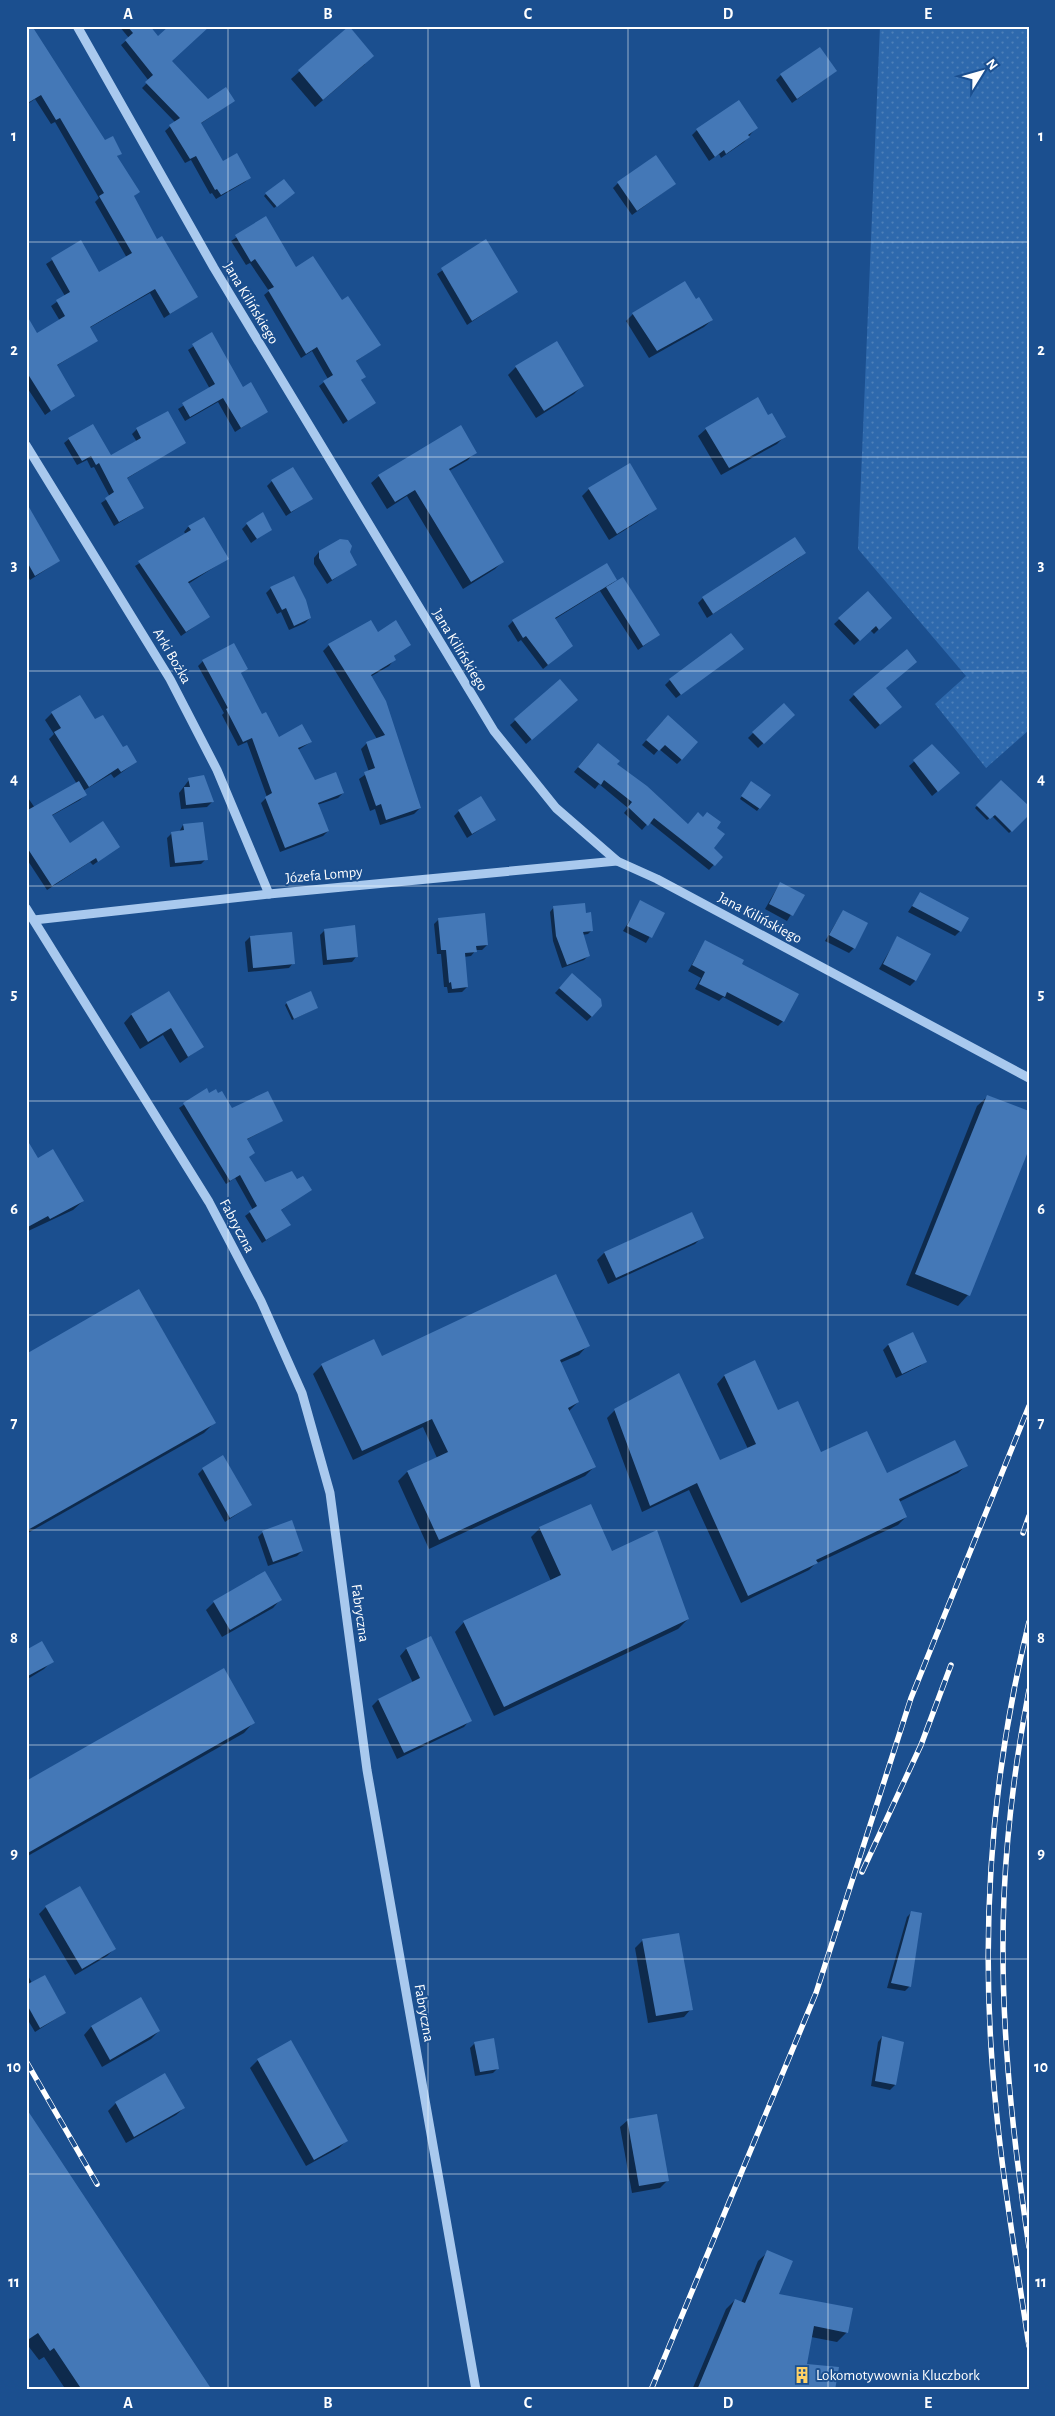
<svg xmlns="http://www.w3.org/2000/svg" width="1055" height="2416" viewBox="0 0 1055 2416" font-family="'Alegreya Sans',sans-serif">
<defs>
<pattern id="grass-dots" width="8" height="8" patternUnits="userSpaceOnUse" patternTransform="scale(1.25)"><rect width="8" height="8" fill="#2e69ad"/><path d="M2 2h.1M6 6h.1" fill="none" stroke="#4d80b9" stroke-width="1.8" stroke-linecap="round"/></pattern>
</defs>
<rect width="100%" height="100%" fill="#1b4f8f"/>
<polygon fill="url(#grass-dots)" points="880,26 1029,26 1029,730 986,768 935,704 966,676 858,549"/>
<g fill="#0007">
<polygon points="26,26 105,142 121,153 116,157 138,192 133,197 157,241 196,297 164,318 150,293 89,328 96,341 56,366 73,395 45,415 26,386 26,329 37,335 60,321 51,306 65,296 46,264 80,242 99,274 127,258 95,202 99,198 55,122 51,124 35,99 26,105"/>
<polygon points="119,26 149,26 170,61 208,101 228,105 200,124 223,163 249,178 245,182 216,199 212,193 210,194 191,160 185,163 165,131 175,122 142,88 149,81 121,45 129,38"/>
<polygon points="349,28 365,64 315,107 291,79"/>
<polygon points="836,71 792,103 776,80 781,75"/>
<polygon points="756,128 744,142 721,158 719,154 709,161 692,135 697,130"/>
<polygon points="618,183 675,184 632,215 613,188"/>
<polygon points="266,194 291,195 274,208 264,196"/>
<polygon points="266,218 295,269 341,302 379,345 355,362 365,377 360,381 374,403 343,424 319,386 328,379 312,351 301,358 264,295 269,291 250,263 246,265 231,241"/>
<polygon points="486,241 516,292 467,325 437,274"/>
<polygon points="695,300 712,320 704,327 649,358 626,321 633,314"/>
<polygon points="212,334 242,388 266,412 235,432 218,402 185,421 178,409 210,389 188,350"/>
<polygon points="516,367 582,386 574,394 536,418 508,375"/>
<polygon points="168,413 184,443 126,479 143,508 114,526 101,503 110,497 94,467 91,468 87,460 77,465 64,443 69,439 110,457 137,442 132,434 137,429"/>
<polygon points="768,416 784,437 777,444 721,475 698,436 706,429"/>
<polygon points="475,452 468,460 449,471 503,561 495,569 463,589 407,496 387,509 371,483 379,476"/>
<polygon points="272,481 311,499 286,516 267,486"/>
<polygon points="589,489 655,509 647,516 609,540 582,496"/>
<polygon points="26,504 59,561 30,580 26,573"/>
<polygon points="204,518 227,559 188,584 208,617 181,636 135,566 186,534 184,532 188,527"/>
<polygon points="247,524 270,529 251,543 242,529"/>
<polygon points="795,539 804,553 799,558 707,618 698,603 703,598"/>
<polygon points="319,552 349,553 356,564 327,584 314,564 314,558"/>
<polygon points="616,580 612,584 659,635 638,650 600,591 555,619 571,646 543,669 521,640 518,642 508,626 513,621"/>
<polygon points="271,588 310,618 305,623 289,630 281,612 277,614 266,593"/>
<polygon points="868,593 890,618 874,634 870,630 854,645 834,624"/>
<polygon points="378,634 410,644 393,657 394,660 389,666 370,677 420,808 414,814 380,825 375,809 370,811 359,779 369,772 361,749 367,743 377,739 323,651 329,645"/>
<polygon points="737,653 676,698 665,685 670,680"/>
<polygon points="203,661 247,668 240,674 261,715 279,739 311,742 298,750 315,781 343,793 338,798 317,805 328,831 323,836 280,852 261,803 267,797 247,742 238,746 222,715 224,713 198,666"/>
<polygon points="560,680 572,704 526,744 510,725"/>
<polygon points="884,689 895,712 875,729 849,700 854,695"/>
<polygon points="52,713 94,721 136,762 114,778 111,774 83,791 85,795 80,800 51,816 70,845 118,847 93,865 90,862 47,890 26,858 29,849 26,837 26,795 35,808 77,784 49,739 54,734 45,720"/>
<polygon points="788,720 758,748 748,738 753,733"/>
<polygon points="663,721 682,759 677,764 659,749 654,755 642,745"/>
<polygon points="932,746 953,778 932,796 909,766"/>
<polygon points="593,749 616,765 688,826 715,828 712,848 721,857 709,870 649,822 642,830 624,813 628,808 599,784 595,789 574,772"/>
<polygon points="189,780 212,802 207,807 181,809 179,793"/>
<polygon points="1001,781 1029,814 1009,833 992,816 987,820 975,808"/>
<polygon points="749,785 769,795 757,811 740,799"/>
<polygon points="459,811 494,820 467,838 454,816"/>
<polygon points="183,825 206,859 201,864 170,867 167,838 172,833 179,832"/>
<polygon points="780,883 803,895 787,921 765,909"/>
<polygon points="920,894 960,931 955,936 908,912"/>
<polygon points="641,902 663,914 646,943 623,931"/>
<polygon points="554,907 585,914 592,930 588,934 582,935 588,956 584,960 562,968 553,941 550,912"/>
<polygon points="843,911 854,948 849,953 825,941"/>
<polygon points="439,919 487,945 482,950 476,950 471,956 464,957 467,987 462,992 448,993 447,987 444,987 441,954 437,954 434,924"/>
<polygon points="325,930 356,957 352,962 323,965 320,935"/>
<polygon points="250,937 293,963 289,968 248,972 245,942"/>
<polygon points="897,938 915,981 910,986 879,969"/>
<polygon points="705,942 740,965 783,1021 778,1026 723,997 719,1001 695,989 701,978 688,971"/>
<polygon points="567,980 592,1016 587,1021 555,993"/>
<polygon points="168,992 202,1047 180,1063 163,1035 140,1049 124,1023 131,1015"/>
<polygon points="287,1003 317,1008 292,1020 285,1005"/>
<polygon points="206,1090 209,1095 231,1110 281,1121 246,1140 254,1153 248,1157 264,1184 297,1181 310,1190 280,1211 289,1225 262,1243 245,1216 253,1210 235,1178 226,1184 179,1108"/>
<polygon points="988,1096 1029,1146 968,1295 958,1306 906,1285 977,1106"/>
<polygon points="26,1141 37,1160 83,1201 73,1210 26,1232"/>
<polygon points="691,1213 702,1237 695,1244 608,1284 597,1260 604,1253"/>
<polygon points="912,1334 925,1362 920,1366 896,1378 883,1350 888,1345"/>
<polygon points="588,1345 579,1355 560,1363 578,1402 569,1411 594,1467 585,1476 429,1549 398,1481 407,1472 437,1458 423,1427 353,1460 313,1374 322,1365 381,1357"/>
<polygon points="26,1355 214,1423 204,1433 26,1534"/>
<polygon points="754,1362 778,1412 821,1454 886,1475 966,1466 958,1473 899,1502 906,1517 898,1525 815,1564 809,1570 741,1603 689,1490 642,1512 607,1418 615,1410 720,1462 748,1449 717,1384 724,1376"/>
<polygon points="203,1469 251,1505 225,1522 198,1474"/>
<polygon points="540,1528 688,1619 678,1629 494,1716 455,1632 464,1622 551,1581 531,1537"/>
<polygon points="263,1532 302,1551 297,1556 268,1566 258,1537"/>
<polygon points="264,1573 280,1600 273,1608 222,1637 206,1610 214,1602"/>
<polygon points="431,1638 470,1720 464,1727 397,1759 372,1706 378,1700 413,1683 400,1656 406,1649"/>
<polygon points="26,1651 52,1661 44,1669 26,1680"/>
<polygon points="253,1723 244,1733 26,1857 26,1782"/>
<polygon points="46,1907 114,1949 107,1956 75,1975 39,1914"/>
<polygon points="912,1912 910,1986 905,1991 887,1988 907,1917"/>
<polygon points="643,1940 691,2009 684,2017 648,2023 635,1948"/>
<polygon points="26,1972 32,1983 65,2013 35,2032 26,2017"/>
<polygon points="141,1999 159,2031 151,2039 102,2067 84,2035 91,2027"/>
<polygon points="882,2037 895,2085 890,2090 871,2086 878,2042"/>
<polygon points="475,2043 498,2068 493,2073 475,2076 470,2048"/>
<polygon points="258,2060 347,2140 339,2148 306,2166 250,2068"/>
<polygon points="116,2103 184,2108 176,2115 126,2143 108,2111"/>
<polygon points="26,2110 210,2390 66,2390 44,2357 39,2360 26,2343"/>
<polygon points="628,2120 668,2180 660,2188 632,2193 620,2127"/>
<polygon points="768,2252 777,2295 847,2332 837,2342 811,2337 805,2365 834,2390 692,2390 726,2309 735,2300 741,2303 758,2261"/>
</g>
<g fill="#4478b7">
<polygon points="26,26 32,26 105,140 113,136 122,154 117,156 140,192 134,196 157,239 162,236 198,297 170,314 155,289 90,327 98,341 57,365 75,396 51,411 26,371 26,314 37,333 65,316 56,300 70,292 51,258 81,240 99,272 132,253 99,196 104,193 60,118 56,120 41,95 26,104"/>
<polygon points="127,26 150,26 158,36 169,26 210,26 172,61 208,99 226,87 235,101 201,123 223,161 237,153 251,178 221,195 217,189 215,190 196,156 190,159 169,125 180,118 145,82 153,75 125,40 133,33"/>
<polygon points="349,26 374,56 323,100 298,70"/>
<polygon points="820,47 837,71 797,99 780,74"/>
<polygon points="739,100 758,128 748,135 750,137 726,154 724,150 715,157 696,129"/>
<polygon points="656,155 676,184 637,211 617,182"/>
<polygon points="284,179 295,193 277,207 265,193"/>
<polygon points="266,216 296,267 313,256 342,300 348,296 381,345 356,361 366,377 361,380 376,403 348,421 323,381 333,375 317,347 306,354 268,290 274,287 255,259 251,262 235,235"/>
<polygon points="486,239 518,292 472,321 441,268"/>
<polygon points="685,281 696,299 699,297 713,320 657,351 632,313"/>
<polygon points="212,332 243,387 251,382 268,412 241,428 223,398 190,417 182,403 215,384 192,344"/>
<polygon points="557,341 584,386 544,411 515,366"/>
<polygon points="758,397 768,415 772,413 786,437 729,468 705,428"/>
<polygon points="168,411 186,443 127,478 144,508 119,522 105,498 114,492 99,463 96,465 91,456 82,461 68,438 93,424 111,455 141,438 136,428"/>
<polygon points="461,425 477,453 449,469 504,562 471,582 415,490 395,502 378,475"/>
<polygon points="630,463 657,509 617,534 588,488"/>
<polygon points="293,467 313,499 291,512 271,480"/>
<polygon points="26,502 60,561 35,576 26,560"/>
<polygon points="263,512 272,530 257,539 246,523"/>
<polygon points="204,517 229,559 188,582 210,617 186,632 138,561 191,530 188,526"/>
<polygon points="795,537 806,553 713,614 702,597"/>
<polygon points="340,539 348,540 352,546 350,552 357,565 332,580 319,558 319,551"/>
<polygon points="607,563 617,580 555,618 573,646 548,665 526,636 523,638 512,620"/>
<polygon points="294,576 306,600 311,618 294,626 286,608 282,610 270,587"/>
<polygon points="623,577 660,635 643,646 606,587"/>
<polygon points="868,591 892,618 879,630 876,626 860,641 838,618"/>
<polygon points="371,620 378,632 396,620 411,645 394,656 396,660 371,675 386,701 421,808 386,820 381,804 376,806 364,772 375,768 366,742 385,735 328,644"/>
<polygon points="731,633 744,649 681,695 669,679"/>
<polygon points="234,643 248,669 241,673 262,714 266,712 279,737 302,724 312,742 298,748 315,780 336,772 344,793 318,803 329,831 285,848 265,797 272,793 252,738 243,742 226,709 228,708 202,660"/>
<polygon points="907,649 917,662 886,688 902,707 880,725 853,694"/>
<polygon points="560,679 578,700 532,740 514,719"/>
<polygon points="80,695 95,719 103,715 123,747 127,745 137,762 121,772 118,768 89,787 54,732 61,728 51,712"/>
<polygon points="784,703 795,715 764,744 752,732"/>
<polygon points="668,715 698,742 682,760 665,745 659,751 646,740"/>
<polygon points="598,743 620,761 617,764 647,786 688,824 698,812 703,817 707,812 721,822 717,828 725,834 714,848 723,857 715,866 654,818 648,826 628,807 632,802 604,780 601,785 578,767"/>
<polygon points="932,744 960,773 938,792 913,760"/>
<polygon points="204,775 214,802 186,805 184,787 190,787 188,778"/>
<polygon points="1001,780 1029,806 1029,815 1012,832 995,815 990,819 976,805"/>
<polygon points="79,781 87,795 52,815 70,843 103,821 120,847 98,862 96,858 52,886 26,846 26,811"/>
<polygon points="751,781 771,795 760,809 741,796"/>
<polygon points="481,796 496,820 472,834 458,810"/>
<polygon points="203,822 208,860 175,863 171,832 184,830 183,824"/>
<polygon points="780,882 805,895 793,916 769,904"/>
<polygon points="920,892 969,918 961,932 912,906"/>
<polygon points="640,900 665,913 652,938 627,926"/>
<polygon points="585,903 586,913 591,912 593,931 583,932 590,956 567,965 556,936 553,906"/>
<polygon points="843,910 868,923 855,949 829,935"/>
<polygon points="485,913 488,945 476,946 477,952 465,953 468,987 452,989 451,982 449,983 446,950 441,950 438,918"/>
<polygon points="355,925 358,957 327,960 324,929"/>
<polygon points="292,932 295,964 253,968 250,936"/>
<polygon points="897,936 931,954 916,981 883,964"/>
<polygon points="705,940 744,960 742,964 799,994 784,1022 727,992 725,997 699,984 705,972 692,965"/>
<polygon points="572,973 601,999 602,1006 592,1017 559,988"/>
<polygon points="169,991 204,1047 188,1057 171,1028 148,1042 131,1014"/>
<polygon points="311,991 318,1008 294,1019 286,1002"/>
<polygon points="207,1088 209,1093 216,1089 218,1093 222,1091 232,1108 268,1091 283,1121 247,1139 255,1153 249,1157 265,1182 292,1171 297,1179 303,1176 312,1190 281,1210 291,1225 266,1240 249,1211 257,1206 240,1175 230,1181 183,1103"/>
<polygon points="987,1095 1029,1111 1029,1149 970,1296 915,1274"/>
<polygon points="26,1138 38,1158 53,1149 84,1201 50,1219 48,1216 26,1228"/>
<polygon points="692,1212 704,1238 616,1278 604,1252"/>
<polygon points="556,1274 590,1346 560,1360 579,1402 568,1408 596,1467 439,1540 407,1471 448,1452 432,1419 362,1451 321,1364 374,1339 382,1356"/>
<polygon points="139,1289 216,1423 26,1531 26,1354"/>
<polygon points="913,1332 927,1362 902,1374 888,1344"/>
<polygon points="755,1360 778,1410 798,1401 821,1452 867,1431 887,1473 955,1440 968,1466 899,1499 907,1517 816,1560 818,1563 748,1596 697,1483 650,1506 614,1409 679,1373 720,1460 756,1444 724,1375"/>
<polygon points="223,1455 252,1505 230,1518 202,1468"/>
<polygon points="591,1504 612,1551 657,1530 689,1619 504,1707 463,1621 561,1575 539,1527"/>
<polygon points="292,1520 303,1551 273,1562 262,1531"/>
<polygon points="265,1571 282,1600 230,1630 213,1601"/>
<polygon points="431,1636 472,1721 404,1753 378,1699 420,1678 406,1648"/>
<polygon points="42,1641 54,1662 26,1677 26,1650"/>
<polygon points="224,1668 255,1723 26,1854 26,1781"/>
<polygon points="80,1886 116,1949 82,1969 45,1906"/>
<polygon points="911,1911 922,1913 911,1987 891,1983"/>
<polygon points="679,1933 693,2010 656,2016 642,1939"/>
<polygon points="45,1975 66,2013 40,2028 26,2003 26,1985"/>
<polygon points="141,1997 160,2031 110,2060 91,2026"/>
<polygon points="882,2036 904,2042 896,2085 875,2081"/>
<polygon points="494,2038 499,2069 480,2072 474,2042"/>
<polygon points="291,2040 348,2141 314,2160 257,2059"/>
<polygon points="165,2073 185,2108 134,2137 115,2102"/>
<polygon points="26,2108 59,2158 212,2390 82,2390 54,2348 50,2351 38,2333 26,2341"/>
<polygon points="657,2114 669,2181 639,2186 627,2119"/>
<polygon points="767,2250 793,2261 779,2294 853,2308 848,2333 814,2326 807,2364 839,2367 835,2390 697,2390 735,2299 745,2303"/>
</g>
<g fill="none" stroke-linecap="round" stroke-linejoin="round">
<g stroke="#a9c9ee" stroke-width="9">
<polyline points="77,26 214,268 494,731 556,808 617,861 657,879 1029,1078"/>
<polyline points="26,445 170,679 217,770 269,894"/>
<polyline points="26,908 209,1202 261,1301 302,1393 330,1493 367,1770 476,2390"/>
<polyline points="34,920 269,894 617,861"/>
</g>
<g stroke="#fff" stroke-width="5.5">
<g id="rail">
<polyline points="1023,1533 1029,1516"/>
<path d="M1029,1622C995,1760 982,1903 991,2046C997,2146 1014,2246 1029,2346"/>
<path d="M1029,1690C1016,1758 1007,1827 1004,1896C999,2014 1012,2131 1029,2247"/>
<polyline points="862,1872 921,1745 951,1665"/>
<polyline points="26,2061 97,2184"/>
<polyline points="651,2390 816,1993 911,1698 1029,1406"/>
</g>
</g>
<use href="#rail" stroke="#1b4f8f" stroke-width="4" stroke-dasharray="11" stroke-linecap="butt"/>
</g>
<path fill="none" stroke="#fff" stroke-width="1" stroke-opacity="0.55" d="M228,26V2390M428,26V2390M628,26V2390M828,26V2390M26,242H1029M26,457H1029M26,671H1029M26,886H1029M26,1101H1029M26,1315H1029M26,1530H1029M26,1745H1029M26,1959H1029M26,2174H1029"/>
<defs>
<g id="building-bare" transform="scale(1.35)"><path d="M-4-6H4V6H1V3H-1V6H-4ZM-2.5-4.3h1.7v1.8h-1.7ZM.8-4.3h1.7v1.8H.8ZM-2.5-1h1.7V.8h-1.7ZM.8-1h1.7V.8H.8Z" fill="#ffd166" stroke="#1b4f8f" stroke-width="2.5" paint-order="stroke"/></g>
</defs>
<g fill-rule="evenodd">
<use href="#building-bare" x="802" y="2375"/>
</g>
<g text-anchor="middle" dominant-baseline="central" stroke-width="4" stroke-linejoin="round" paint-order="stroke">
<g font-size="15" fill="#fff" stroke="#1b4f8f">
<text transform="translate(251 303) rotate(59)">Jana Kilińskiego</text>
<text transform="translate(460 650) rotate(59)">Jana Kilińskiego</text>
<text transform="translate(172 656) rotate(60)">Arki Bożka</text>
<text transform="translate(324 875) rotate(-5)">Józefa Lompy</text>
<text transform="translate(760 918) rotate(28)">Jana Kilińskiego</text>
<text transform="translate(237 1226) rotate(62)">Fabryczna</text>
<text transform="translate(360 1613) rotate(82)">Fabryczna</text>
<text transform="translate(424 2013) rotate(80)">Fabryczna</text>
</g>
<g font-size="15" fill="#fff" stroke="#1b4f8f" text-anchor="start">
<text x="816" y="2375">Lokomotywownia Kluczbork</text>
</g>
</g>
<rect width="1055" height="2416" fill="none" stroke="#1b4f8f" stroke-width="55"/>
<g transform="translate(982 72) rotate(53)" stroke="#1b4f8f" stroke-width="4" paint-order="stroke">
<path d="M0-4L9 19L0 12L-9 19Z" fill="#ffffff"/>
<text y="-8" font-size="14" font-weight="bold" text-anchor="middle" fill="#ffffff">N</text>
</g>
<rect x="28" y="28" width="1000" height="2360" fill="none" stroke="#fff" stroke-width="2"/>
<g font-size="16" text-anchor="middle" font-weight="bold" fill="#fff">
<text x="128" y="19">A</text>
<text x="328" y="19">B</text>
<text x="528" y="19">C</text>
<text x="728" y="19">D</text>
<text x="928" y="19">E</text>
<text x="14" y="141">1</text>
<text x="1041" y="141">1</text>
<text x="14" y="355">2</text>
<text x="1041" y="355">2</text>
<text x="14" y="570">3</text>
<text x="1041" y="570">3</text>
<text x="14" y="784">4</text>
<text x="1041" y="784">4</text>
<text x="14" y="999">5</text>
<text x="1041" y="999">5</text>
<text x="14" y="1214">6</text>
<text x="1041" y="1214">6</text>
<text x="14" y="1428">7</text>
<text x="1041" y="1428">7</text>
<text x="14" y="1643">8</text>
<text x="1041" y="1643">8</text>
<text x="14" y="1858">9</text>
<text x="1041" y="1858">9</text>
<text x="14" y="2072">10</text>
<text x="1041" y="2072">10</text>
<text x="14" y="2287">11</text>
<text x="1041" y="2287">11</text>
<text x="128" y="2408">A</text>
<text x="328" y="2408">B</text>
<text x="528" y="2408">C</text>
<text x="728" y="2408">D</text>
<text x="928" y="2408">E</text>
</g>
</svg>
